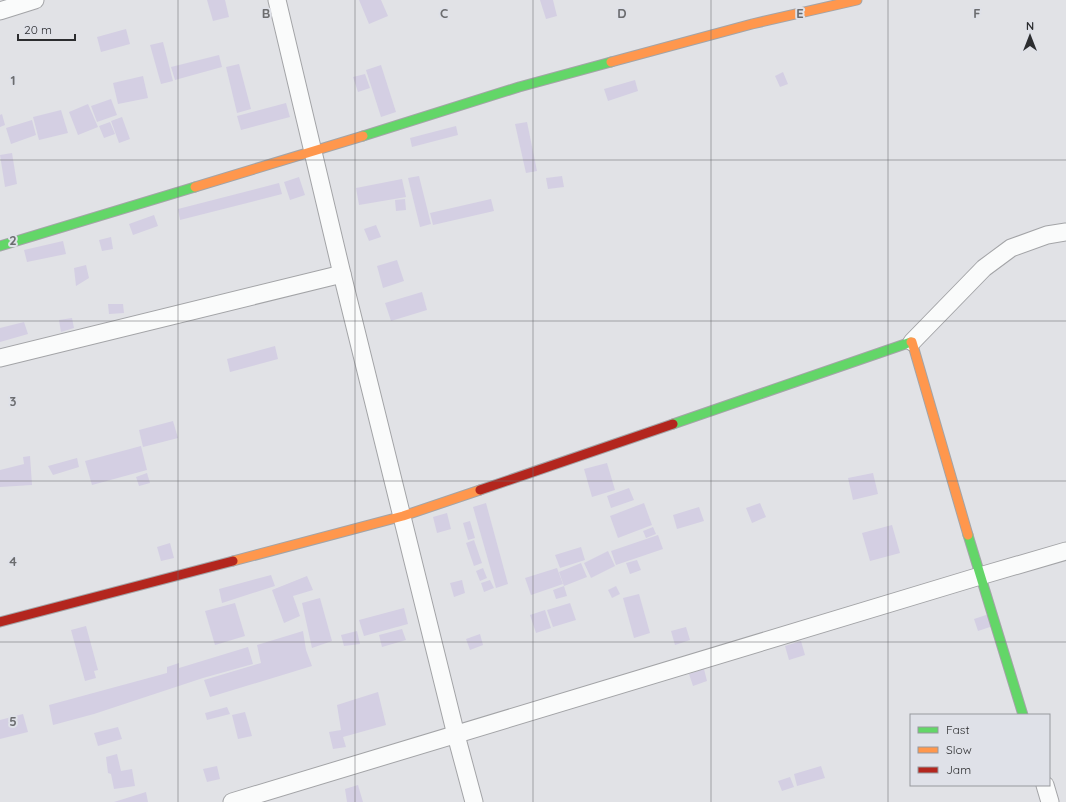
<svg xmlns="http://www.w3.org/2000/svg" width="1066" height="802" viewBox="0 0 1066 802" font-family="Quicksand,sans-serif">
<rect width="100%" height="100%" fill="#e1e2e6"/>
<g fill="#d4cfe3">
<polygon points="207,0 225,0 229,17 213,21"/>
<polygon points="359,0 381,0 388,16 369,24"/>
<polygon points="540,0 553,0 557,16 546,19"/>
<polygon points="126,29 130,44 101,52 97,37"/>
<polygon points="163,42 173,81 161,84 150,45"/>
<polygon points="219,55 222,67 175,80 171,67"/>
<polygon points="239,64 251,109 237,113 226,67"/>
<polygon points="381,65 396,112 381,117 366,70"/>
<polygon points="783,72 788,84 780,87 775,76"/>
<polygon points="365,74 370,88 358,92 353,77"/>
<polygon points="143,76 148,98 118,104 113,83"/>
<polygon points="635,80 638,91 608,101 604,89"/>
<polygon points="111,99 117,115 97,122 91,106"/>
<polygon points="286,103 290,117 241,130 237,116"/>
<polygon points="88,104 98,127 78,135 69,112"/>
<polygon points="61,110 68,133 39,140 33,117"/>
<polygon points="2,114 5,125 0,127 0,115"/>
<polygon points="122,117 130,139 119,143 111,121"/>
<polygon points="32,120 36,135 11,144 6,128"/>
<polygon points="110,122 115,134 104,138 99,126"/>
<polygon points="527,122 537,171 526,173 515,124"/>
<polygon points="456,126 458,135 412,147 410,138"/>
<polygon points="12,153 17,184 5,187 0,155"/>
<polygon points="419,176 431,224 420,227 408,178"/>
<polygon points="562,176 564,187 548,189 546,178"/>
<polygon points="299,177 305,195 290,200 284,182"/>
<polygon points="402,179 406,197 359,205 356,188"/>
<polygon points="279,183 282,194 180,220 178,209"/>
<polygon points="405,199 406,210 396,211 395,200"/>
<polygon points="491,199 494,211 433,225 430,213"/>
<polygon points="154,215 158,226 133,235 129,224"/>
<polygon points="376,225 381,237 369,241 364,229"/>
<polygon points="111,237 113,249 102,251 99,240"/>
<polygon points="63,241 66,254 27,262 24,250"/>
<polygon points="397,260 404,281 383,288 377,266"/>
<polygon points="86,265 89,278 76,286 74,268"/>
<polygon points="422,292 427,310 391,321 385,303"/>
<polygon points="108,304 123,304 124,313 109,314"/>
<polygon points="72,318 74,328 61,332 59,320"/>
<polygon points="24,322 28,334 0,342 0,328"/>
<polygon points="275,346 278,359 230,372 227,359"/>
<polygon points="173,421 178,438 143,447 139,430"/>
<polygon points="141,446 147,470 92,485 85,461"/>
<polygon points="30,456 32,485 0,487 0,470 24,464 23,457"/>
<polygon points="77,458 79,467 53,475 48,466"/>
<polygon points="607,463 615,490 592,497 584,469"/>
<polygon points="147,473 150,483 139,486 136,477"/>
<polygon points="873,473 878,494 853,500 848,478"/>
<polygon points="629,488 634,500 611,508 607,496"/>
<polygon points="486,503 508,584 496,588 473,507"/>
<polygon points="644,503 652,525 618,538 610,516"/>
<polygon points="760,503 766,517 752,523 746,508"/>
<polygon points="699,507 704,521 677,529 673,515"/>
<polygon points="447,513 451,529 437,533 433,517"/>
<polygon points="470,521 475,538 468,540 463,523"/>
<polygon points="892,525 900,553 870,561 862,533"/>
<polygon points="653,527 656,534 646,538 643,531"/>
<polygon points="658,535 663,549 616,565 611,551"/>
<polygon points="474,540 482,563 474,566 466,543"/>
<polygon points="170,543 174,558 161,561 157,547"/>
<polygon points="581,547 585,560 560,568 555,555"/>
<polygon points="608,551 615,566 591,578 584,563"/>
<polygon points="637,560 641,570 630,574 626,563"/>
<polygon points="581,563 587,577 564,586 559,572"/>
<polygon points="483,568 487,578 480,581 476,571"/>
<polygon points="557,568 563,584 531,595 525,578"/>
<polygon points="271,575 275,586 222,603 219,589"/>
<polygon points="307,576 313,590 293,596 300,616 284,623 272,590"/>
<polygon points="462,580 465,593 454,597 450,583"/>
<polygon points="490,580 494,588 484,592 481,583"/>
<polygon points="564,586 567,596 556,599 553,590"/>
<polygon points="616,586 620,594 612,598 608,590"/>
<polygon points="639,594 650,633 634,638 623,598"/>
<polygon points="320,598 332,641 312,648 302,603"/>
<polygon points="235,603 245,636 215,645 205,611"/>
<polygon points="570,603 576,620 553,627 547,610"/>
<polygon points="404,608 408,624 364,636 359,620"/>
<polygon points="545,610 551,628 536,633 530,615"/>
<polygon points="989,614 993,626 978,631 974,619"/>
<polygon points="86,626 98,670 94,671 96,678 85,681 71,630"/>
<polygon points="686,627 690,640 675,645 671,631"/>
<polygon points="402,629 406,640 382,647 379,635"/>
<polygon points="303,631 306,650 312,666 210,697 204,680 261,663 257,645"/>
<polygon points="357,631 360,644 344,646 341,635"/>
<polygon points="480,634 483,645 470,650 466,639"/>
<polygon points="801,641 805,655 789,660 785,646"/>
<polygon points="248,647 253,664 203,678 94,714 53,725 49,705 167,673 167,667 179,663 179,668"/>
<polygon points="704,669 707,681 693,686 689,674"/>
<polygon points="378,692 386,725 343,737 346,747 333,749 329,732 341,730 337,705"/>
<polygon points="227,707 230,714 207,720 205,713"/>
<polygon points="245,712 252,736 238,739 232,715"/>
<polygon points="23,714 28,732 0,739 0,720"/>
<polygon points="118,727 122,739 98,746 94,733"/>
<polygon points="117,754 121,771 132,769 135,786 114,789 111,774 108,773 106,757"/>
<polygon points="217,766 220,779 207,782 203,769"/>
<polygon points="821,766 825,778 797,786 794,774"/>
<polygon points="790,777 794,787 782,791 778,781"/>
<polygon points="358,785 363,802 347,802 345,789"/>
<polygon points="146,792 148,802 114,802"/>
</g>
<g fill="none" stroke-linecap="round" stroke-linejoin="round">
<g stroke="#a3a4a7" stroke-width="19">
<g id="street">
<polyline points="277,0 342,274 456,735 474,802"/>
<polyline points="0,11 35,0"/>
<polyline points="912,342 984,268 1011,248 1047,235 1066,232"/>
<polyline points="0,358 342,274"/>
<polyline points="1045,785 1050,802"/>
<polyline points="232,802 980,576 1066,551"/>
</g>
</g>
<g stroke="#a3a4a7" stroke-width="11">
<g id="fast">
<polyline points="363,136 519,87 611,62"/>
<polyline points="0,246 195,187"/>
<polyline points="673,424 911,342"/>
<polyline points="968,535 1023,715"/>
</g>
</g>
<g stroke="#a3a4a7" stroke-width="11">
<g id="slow">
<polyline points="611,62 752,24 857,0"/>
<polyline points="195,187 363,136"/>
<polyline points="911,342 912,342 968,535"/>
<polyline points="233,561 403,516 480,490"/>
</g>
</g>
<g stroke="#a3a4a7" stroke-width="11">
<g id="jam">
<polyline points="480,490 673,424"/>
<polyline points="0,622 233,561"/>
</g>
</g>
<use href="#street" stroke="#fafbfb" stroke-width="17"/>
<use href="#fast" stroke="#63d668" stroke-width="9"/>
<use href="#slow" stroke="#ff974d" stroke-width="9"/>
<use href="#jam" stroke="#b3261e" stroke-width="9"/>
</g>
<path fill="none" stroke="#6b6c6f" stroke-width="1" stroke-opacity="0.55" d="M178,0V802M355,0V802M533,0V802M711,0V802M888,0V802M0,160H1066M0,321H1066M0,481H1066M0,642H1066"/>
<g font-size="13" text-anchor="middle" font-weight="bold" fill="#6b6c6f" stroke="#dfe1e8" stroke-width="4" stroke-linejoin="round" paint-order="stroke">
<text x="266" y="18">B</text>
<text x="444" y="18">C</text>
<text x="622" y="18">D</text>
<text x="800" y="18">E</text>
<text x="977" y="18">F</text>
<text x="13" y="85">1</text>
<text x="13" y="245">2</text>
<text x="13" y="406">3</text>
<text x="13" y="566">4</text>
<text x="13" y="726">5</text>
</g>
<rect x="910" y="714" width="140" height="72" fill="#dfe1e8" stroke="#97999e"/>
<rect x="918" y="727" width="20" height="6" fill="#63d668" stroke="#97999e"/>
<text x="946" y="734" font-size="12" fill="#2c2d2f">Fast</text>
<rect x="918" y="747" width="20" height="6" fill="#ff974d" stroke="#97999e"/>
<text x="946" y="754" font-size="12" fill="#2c2d2f">Slow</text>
<rect x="918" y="767" width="20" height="6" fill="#b3261e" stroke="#97999e"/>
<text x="946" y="774" font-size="12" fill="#2c2d2f">Jam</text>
<g transform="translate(1030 36)" stroke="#dfe1e8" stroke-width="3" paint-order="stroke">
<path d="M0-3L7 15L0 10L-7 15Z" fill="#2c2d2f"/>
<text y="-6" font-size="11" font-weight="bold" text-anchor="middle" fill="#2c2d2f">N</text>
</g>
<path d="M18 34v6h57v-6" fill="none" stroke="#2c2d2f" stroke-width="2"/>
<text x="24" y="34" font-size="12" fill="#2c2d2f" stroke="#dfe1e8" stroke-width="3" paint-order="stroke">20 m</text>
</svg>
